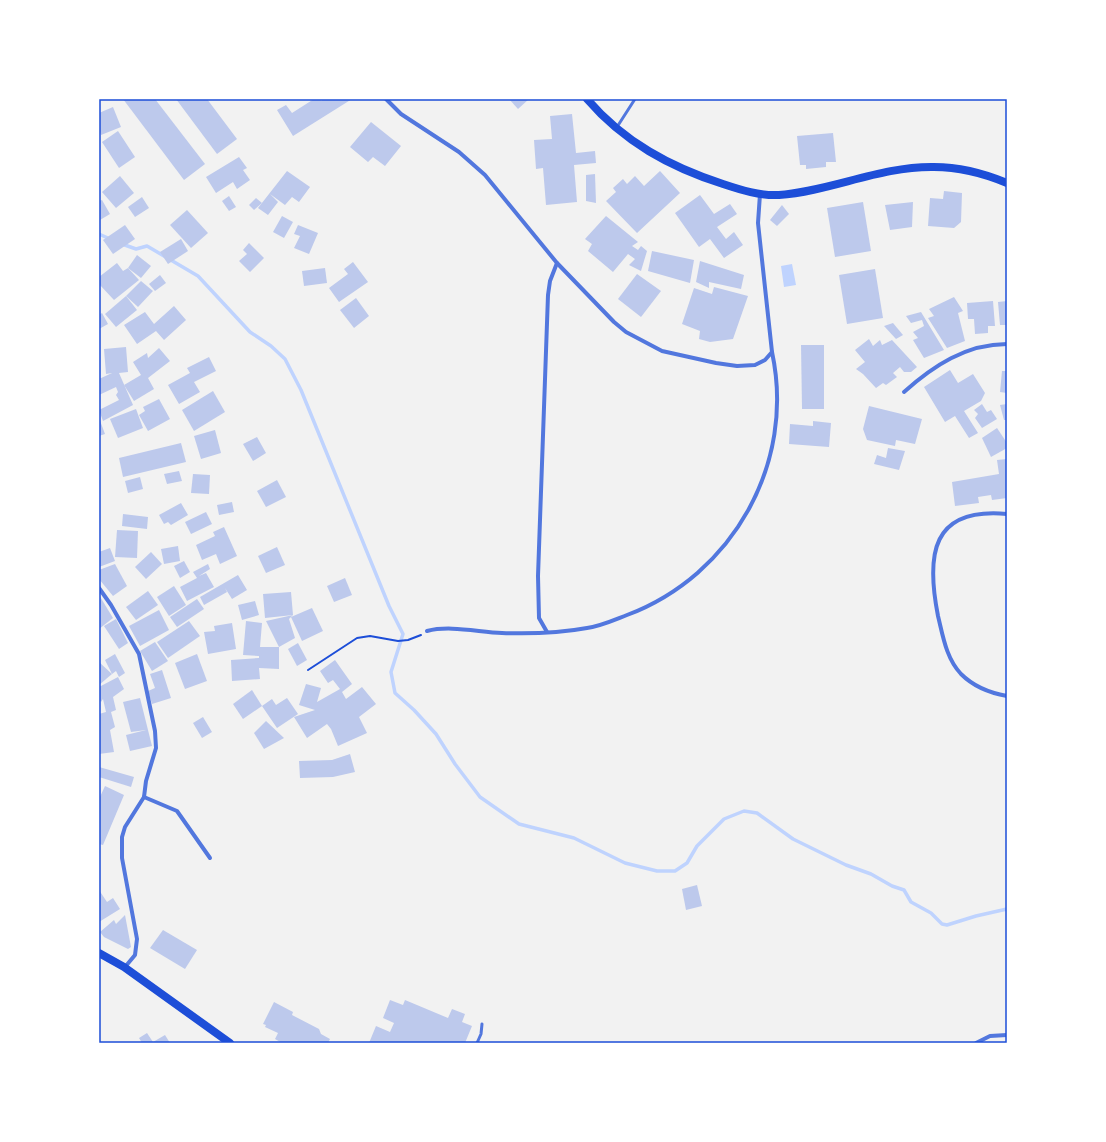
<svg xmlns="http://www.w3.org/2000/svg" width="1106" height="1142" viewBox="0 0 1106 1142" font-family="Rubik,sans-serif">
<rect width="100%" height="100%" fill="#f2f2f2"/>
<polygon fill="#bfd3fe" points="792,264 796,285 784,287 781,266"/>
<g fill="none" stroke-linecap="round" stroke-linejoin="round">
<g stroke="#bfd3fe" stroke-width="3.5">
<polyline points="99,234 110,239"/>
<polyline points="122,244 136,249 147,246 198,276 250,332 271,346 285,359 301,390 389,606 403,634 391,672 395,693 414,710 436,734 455,764 480,797 519,824 574,838 625,863 657,871 675,871 687,863 697,846 724,819 744,811 757,813 793,839 846,865 871,874 892,886 904,890 911,902 931,913 942,924 947,925 976,916 1007,909"/>
</g>
</g>
<g fill="#bdc9ec">
<polygon points="123,99 155,99 205,164 184,180"/>
<polygon points="176,99 207,99 237,139 217,154"/>
<polygon points="314,99 320,99 321,101 323,99 352,99 293,136 277,110 286,105 292,113"/>
<polygon points="509,99 529,99 518,109"/>
<polygon points="113,107 121,127 101,135 99,129 99,113"/>
<polygon points="572,114 576,153 595,151 596,163 574,165 577,202 546,205 543,168 536,169 534,140 552,139 550,116"/>
<polygon points="371,122 401,146 385,166 373,157 368,162 350,147"/>
<polygon points="118,131 135,157 119,168 102,142"/>
<polygon points="833,133 836,162 826,162 826,167 806,169 806,165 800,165 797,136"/>
<polygon points="239,157 247,168 243,170 250,180 237,189 233,182 216,193 206,177"/>
<polygon points="287,171 310,187 299,202 292,197 285,205 270,194 278,202 268,215 258,208"/>
<polygon points="660,171 680,193 637,233 606,201 616,192 613,188 623,179 627,184 635,176 644,186"/>
<polygon points="595,174 596,203 586,201 586,175"/>
<polygon points="120,176 134,193 116,208 102,192"/>
<polygon points="944,191 962,193 961,222 954,228 928,226 930,198 943,199"/>
<polygon points="700,195 714,214 730,204 737,214 717,227 726,239 734,232 743,245 724,258 710,239 699,247 675,213"/>
<polygon points="229,196 236,207 229,211 222,201"/>
<polygon points="142,197 149,208 135,217 128,207"/>
<polygon points="256,198 262,203 254,210 249,205"/>
<polygon points="102,200 110,214 100,220 99,201"/>
<polygon points="863,202 871,251 835,257 827,208"/>
<polygon points="913,202 912,227 890,230 885,205"/>
<polygon points="782,205 789,214 777,226 770,220"/>
<polygon points="187,210 208,233 191,248 170,225"/>
<polygon points="282,216 293,222 284,238 273,232"/>
<polygon points="606,216 638,242 632,246 638,250 641,246 647,251 641,271 629,265 635,259 628,254 613,272 588,251 592,244 585,239"/>
<polygon points="125,225 135,239 113,254 103,240"/>
<polygon points="298,225 318,233 309,254 294,248 300,236 294,234"/>
<polygon points="181,239 188,251 168,264 160,252"/>
<polygon points="249,243 264,258 250,272 239,261 247,254 243,250"/>
<polygon points="652,251 694,260 690,283 648,271"/>
<polygon points="137,255 151,266 141,278 128,268"/>
<polygon points="700,261 744,275 741,289 709,282 709,288 696,282"/>
<polygon points="353,262 368,282 339,302 329,288 348,274 344,269"/>
<polygon points="117,263 123,271 128,268 139,280 114,300 99,284 99,277"/>
<polygon points="325,268 327,283 304,286 302,271"/>
<polygon points="875,269 883,318 847,324 839,275"/>
<polygon points="637,274 661,291 641,317 618,299"/>
<polygon points="160,275 166,283 155,291 149,284"/>
<polygon points="141,281 153,291 138,307 126,296"/>
<polygon points="714,287 748,296 733,339 710,342 699,339 700,331 682,324 694,288 712,294"/>
<polygon points="126,296 137,310 116,327 105,314"/>
<polygon points="954,297 963,311 958,313 965,341 947,348 928,318 934,316 929,309"/>
<polygon points="356,298 369,316 354,328 340,310"/>
<polygon points="993,301 995,326 988,326 988,333 975,334 974,319 968,319 967,303"/>
<polygon points="1007,301 1007,325 1000,325 998,302"/>
<polygon points="174,306 186,320 164,340 156,331 137,344 124,325 145,312 154,324"/>
<polygon points="921,312 944,350 924,358 913,340 918,338 913,332 924,326 922,320 911,323 906,316"/>
<polygon points="102,313 108,324 99,329 99,315"/>
<polygon points="893,323 903,335 896,339 884,326"/>
<polygon points="869,339 873,346 880,340 882,345 892,340 917,367 911,372 904,372 900,367 893,373 897,377 886,385 883,383 876,388 863,374 856,369 865,362 855,350"/>
<polygon points="801,345 824,345 824,409 802,409"/>
<polygon points="126,347 128,372 119,373 133,405 103,421 99,410 119,400 116,395 118,392 116,387 99,395 99,379 112,373 106,374 104,349"/>
<polygon points="159,348 170,361 148,378 154,389 134,401 124,385 141,375 133,362 147,353 148,358"/>
<polygon points="209,357 216,371 194,382 200,392 179,404 168,385 190,373 187,368"/>
<polygon points="950,370 958,383 973,374 985,393 981,401 964,411 978,433 969,438 955,416 945,422 924,387"/>
<polygon points="1002,371 1007,371 1007,393 1000,392"/>
<polygon points="213,391 225,412 194,431 182,410"/>
<polygon points="159,399 170,419 148,431 139,415 145,411 143,407"/>
<polygon points="982,404 987,412 991,410 997,419 982,428 975,418 978,414 974,410"/>
<polygon points="1007,404 1007,420 1004,420 1000,405"/>
<polygon points="869,406 922,419 915,444 896,440 895,446 867,440 863,429"/>
<polygon points="136,409 143,428 118,438 110,419"/>
<polygon points="99,418 105,434 99,436"/>
<polygon points="813,421 831,423 829,447 789,444 790,424 813,426"/>
<polygon points="997,428 1007,443 1007,448 991,457 982,438"/>
<polygon points="215,430 221,453 201,459 194,436"/>
<polygon points="257,437 266,453 253,461 243,444"/>
<polygon points="181,443 186,462 123,477 119,458"/>
<polygon points="888,448 905,451 899,470 874,464 877,455 886,458"/>
<polygon points="1007,459 1007,498 992,500 991,495 978,497 979,503 955,506 952,482 999,474 997,460"/>
<polygon points="179,471 182,481 167,484 164,474"/>
<polygon points="193,474 210,475 209,494 191,493"/>
<polygon points="140,477 143,489 128,493 125,481"/>
<polygon points="277,480 286,497 266,507 257,491"/>
<polygon points="232,502 234,512 219,515 217,505"/>
<polygon points="181,503 188,515 171,525 168,522 164,524 159,515"/>
<polygon points="206,512 212,524 191,534 185,522"/>
<polygon points="123,514 148,517 147,529 122,526"/>
<polygon points="224,527 237,556 220,564 216,554 202,560 196,545 215,536 213,532"/>
<polygon points="117,530 138,531 137,558 115,557"/>
<polygon points="178,546 180,561 164,564 161,549"/>
<polygon points="277,547 285,565 266,573 258,556"/>
<polygon points="110,548 115,561 99,567 99,552"/>
<polygon points="151,552 162,564 146,579 135,567"/>
<polygon points="184,561 190,572 180,578 174,566"/>
<polygon points="115,564 127,586 113,596 99,579 99,570"/>
<polygon points="208,564 210,569 199,576 206,573 214,587 187,601 180,587 197,578 193,572"/>
<polygon points="238,575 247,590 232,599 225,588 227,592 204,605 200,597"/>
<polygon points="345,578 352,595 334,602 327,586"/>
<polygon points="174,586 186,605 169,616 157,597"/>
<polygon points="148,591 158,605 136,620 126,607"/>
<polygon points="291,592 293,615 289,619 295,638 279,647 266,621 293,615 265,618 263,594"/>
<polygon points="99,595 113,618 99,629"/>
<polygon points="197,599 204,609 177,627 170,617"/>
<polygon points="255,601 259,615 242,620 238,605"/>
<polygon points="312,608 323,631 302,641 291,617"/>
<polygon points="159,610 169,630 140,646 129,626"/>
<polygon points="116,619 128,643 119,649 104,626"/>
<polygon points="189,621 200,636 168,658 157,642"/>
<polygon points="246,621 262,623 260,647 279,647 279,669 259,668 260,679 232,681 231,660 259,658 259,656 243,655"/>
<polygon points="232,623 236,649 208,654 204,632 215,631 214,626"/>
<polygon points="155,642 168,661 152,671 140,651"/>
<polygon points="298,643 307,660 297,666 288,649"/>
<polygon points="115,654 125,673 119,677 116,671 112,674 105,660"/>
<polygon points="197,654 207,681 185,689 175,663"/>
<polygon points="335,660 352,684 342,692 346,699 362,687 376,704 359,717 367,733 338,746 331,729 327,724 307,738 294,717 315,710 299,705 306,684 321,688 317,702 340,689 333,680 328,683 320,671"/>
<polygon points="99,662 112,674 99,685"/>
<polygon points="162,670 171,698 152,704 148,691 155,688 150,674"/>
<polygon points="118,677 124,689 113,697 116,710 111,712 115,727 110,730 114,752 99,754 99,731 104,731 99,731 99,714 106,712 103,699 101,702 99,699 99,687"/>
<polygon points="252,690 262,706 243,719 233,704"/>
<polygon points="140,698 152,746 130,751 126,735 146,730 131,732 123,702"/>
<polygon points="287,698 298,714 277,728 262,706 272,699 276,705"/>
<polygon points="203,717 212,732 202,738 193,723"/>
<polygon points="266,721 284,738 264,749 254,733"/>
<polygon points="350,754 355,772 333,777 300,778 299,761 332,760"/>
<polygon points="99,767 134,777 131,787 99,777"/>
<polygon points="105,786 124,795 103,845 99,844 99,803 109,807 99,803 99,799"/>
<polygon points="697,885 702,906 686,910 682,889"/>
<polygon points="99,890 107,902 113,898 120,909 99,922"/>
<polygon points="125,915 131,947 128,949 104,937 100,932 114,920 116,924"/>
<polygon points="163,930 197,950 185,969 150,948"/>
<polygon points="390,1000 403,1005 405,1000 448,1018 452,1009 465,1014 462,1022 472,1026 465,1043 369,1043 376,1026 390,1032 394,1023 383,1018"/>
<polygon points="274,1002 293,1012 292,1015 319,1029 321,1034 330,1039 328,1043 282,1043 275,1039 278,1033 265,1027 266,1025 263,1024"/>
<polygon points="147,1033 153,1042 165,1035 170,1043 142,1043 139,1038"/>
</g>
<g fill="none" stroke-linecap="round" stroke-linejoin="round">
<polyline stroke="#1d4ed8" stroke-width="2" points="308,670 357,638 370,636 398,641 408,640 421,635"/>
<g stroke="#5277de" stroke-width="3">
<polyline points="617,127 635,99"/>
<polyline points="477,1043 481,1034 482,1024"/>
</g>
<g stroke="#5277de" stroke-width="4">
<polyline points="386,99 401,114 459,152 485,175 557,263 614,322 626,332 662,351 716,363 737,366 755,365 765,360 772,352 758,223 760,194"/>
<path d="M904,392C933,366 966,344 1007,344"/>
<path d="M1007,514C931,507 926,555 938,616C943,636 946,658 961,674C974,687 990,693 1007,696"/>
<polyline points="99,588 111,605 139,654 155,731 156,748 146,781 144,797 125,827 122,837 122,858 137,939 135,955 125,967"/>
<path d="M427,631C450,625 478,632 502,633C530,634 560,633 587,628C601,626 614,620 627,615C733,575 796,463 772,352"/>
<polyline points="547,632 539,618 538,576 548,295 550,281 557,263"/>
<polyline points="144,797 177,811 210,858"/>
<polyline points="976,1043 990,1036 1007,1035"/>
</g>
<g stroke="#1d4ed8" stroke-width="8">
<path d="M587,99C624,142 670,167 723,184C741,190 760,196 779,195C831,191 881,166 934,167C960,167 983,173 1007,183"/>
<polyline points="99,953 124,967 230,1043"/>
</g>
</g>
<rect width="1106" height="1142" fill="none" stroke="#ffffff" stroke-width="200"/>
<rect x="100" y="100" width="906" height="942" fill="none" stroke="#1d4ed8" stroke-width="1.5"/>
</svg>
